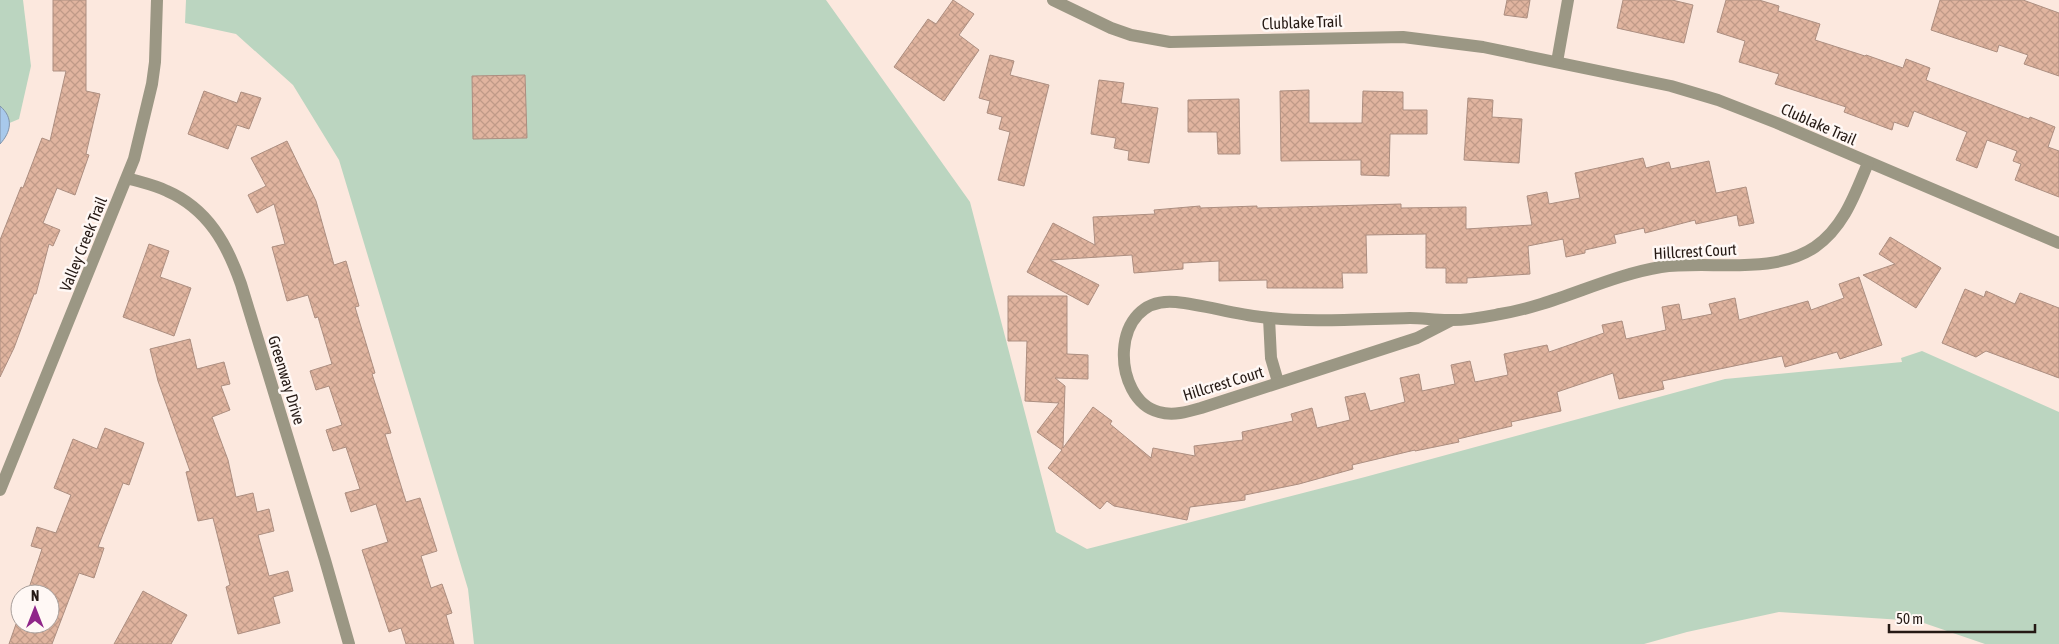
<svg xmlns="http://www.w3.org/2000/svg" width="2059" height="644" viewBox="0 0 2059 644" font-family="'Asap Condensed',sans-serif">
<defs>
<pattern id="building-cross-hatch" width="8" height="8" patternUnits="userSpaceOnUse" patternTransform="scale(1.25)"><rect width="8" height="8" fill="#e0b49f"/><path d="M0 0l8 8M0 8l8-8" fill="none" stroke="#c09a88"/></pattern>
</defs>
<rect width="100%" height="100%" fill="#fce8de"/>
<g fill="#bbd5c0">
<polygon points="0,0 23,0 31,66 19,119 0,127"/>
<polygon points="186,0 826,0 970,202 1056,532 1087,549 1365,477 1725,379 1902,362 1901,358 1922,351 2059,412 2059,644 1985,644 1918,621 1779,612 1687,632 1644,644 474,644 468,589 339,160 293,85 236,34 185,23"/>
</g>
<path fill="#a8c9eb" stroke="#8194aa" d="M0,106C14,118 11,132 0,144Z"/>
<g fill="url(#building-cross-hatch)" stroke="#ac8e80">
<polygon points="53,0 86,0 86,91 100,94 86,154 89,155 75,195 57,188 43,223 60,230 53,246 49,244 36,294 34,294 14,348 0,377 0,240 21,187 23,188 42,138 50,141 66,71 53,71"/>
<polygon points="953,0 974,14 959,35 979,50 944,101 894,67 928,19 936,24"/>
<polygon points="1507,0 1530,0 1527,18 1504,15"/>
<polygon points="1623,0 1672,0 1693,5 1684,43 1617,28"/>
<polygon points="1726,0 1759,0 1779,6 1778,11 1820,24 1815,40 1865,56 1866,55 1903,68 1906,59 1930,68 1926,80 2029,119 2030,117 2055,127 2048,147 2059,151 2059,197 2015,180 2021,164 2013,161 2017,151 1987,140 1977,168 1956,160 1967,132 1914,111 1908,127 1894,122 1892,130 1844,112 1846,107 1775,84 1779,74 1739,62 1745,41 1717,32"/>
<polygon points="1940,0 2023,0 2059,13 2059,76 2024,64 2028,55 1999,45 1997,52 1931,30"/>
<polygon points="990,55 1014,61 1010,75 1049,85 1024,186 998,180 1010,132 999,129 1002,117 987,113 990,101 979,98"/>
<polygon points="525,75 527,138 473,139 472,76"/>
<polygon points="1099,80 1124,83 1121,103 1158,108 1149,163 1128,160 1129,151 1114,148 1116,138 1091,134"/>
<polygon points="1309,90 1309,123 1362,123 1363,91 1403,92 1403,110 1427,110 1427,134 1390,134 1389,176 1361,175 1361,160 1281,161 1280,91"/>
<polygon points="204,91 237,103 241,92 261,98 249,129 237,125 228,149 188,134"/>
<polygon points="1468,98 1493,100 1492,117 1522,119 1519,163 1464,160"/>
<polygon points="1239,99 1240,154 1218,154 1217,132 1188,132 1188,100"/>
<polygon points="287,141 316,201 334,265 346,261 359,306 355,307 375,373 372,374 391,433 385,434 406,502 420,498 437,551 421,556 431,588 442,584 452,613 446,615 454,644 406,644 401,628 389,632 362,550 388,542 376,504 351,512 345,493 360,489 346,447 333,451 326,430 342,425 329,386 316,390 310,371 332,364 318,317 315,318 308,295 287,301 272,247 285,244 274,204 257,213 248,195 266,186 251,158"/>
<polygon points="1643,158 1646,168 1669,162 1671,169 1709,161 1716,193 1746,187 1754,223 1739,226 1737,215 1696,224 1695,220 1645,233 1644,228 1614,235 1616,243 1585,250 1585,253 1566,257 1563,239 1528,246 1530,274 1467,278 1467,283 1446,283 1446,268 1426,268 1426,234 1366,235 1367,273 1342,273 1343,288 1267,288 1267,280 1219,281 1219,261 1183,263 1183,269 1134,273 1132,255 1050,260 1099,285 1088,305 1027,272 1053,223 1095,245 1093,217 1155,214 1154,210 1200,206 1200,208 1257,206 1257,208 1401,204 1401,208 1466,207 1466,229 1532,225 1527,196 1547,192 1549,204 1580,198 1575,173"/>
<polygon points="1890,237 1941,268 1916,308 1863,275 1895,264 1879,254"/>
<polygon points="149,244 169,251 160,277 191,288 174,336 123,317"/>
<polygon points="1859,277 1882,345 1840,359 1837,352 1785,367 1782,356 1662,381 1664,389 1619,399 1613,373 1557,392 1561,411 1511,422 1512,426 1458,439 1459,442 1415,451 1415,450 1352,465 1353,469 1299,484 1245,495 1245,500 1190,507 1187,520 1114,506 1107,501 1100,509 1048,468 1062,450 1037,432 1059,403 1025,401 1027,341 1008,341 1008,296 1067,296 1067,354 1088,355 1088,379 1055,378 1065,386 1063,448 1093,407 1112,421 1110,424 1151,458 1153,448 1195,456 1194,446 1243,440 1242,432 1293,421 1291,414 1312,408 1317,428 1350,420 1345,397 1365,393 1370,411 1405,402 1400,378 1419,374 1422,391 1455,384 1451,365 1470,361 1475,382 1508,375 1504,354 1547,345 1549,352 1604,333 1602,325 1622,321 1626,339 1666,330 1662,307 1679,304 1682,320 1712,314 1709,304 1735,298 1739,320 1808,301 1811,310 1844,298 1839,284"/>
<polygon points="1965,289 1984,297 1986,291 2015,304 2020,293 2059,308 2059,378 1986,351 1976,357 1942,343"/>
<polygon points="190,339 197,369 224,362 230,384 221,386 230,410 212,417 228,460 236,497 253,493 257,512 269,509 274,531 258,535 269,576 288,571 293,591 273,597 280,623 238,634 226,587 230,585 213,518 198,521 186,472 190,471 158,381 150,349"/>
<polygon points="105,428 144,443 129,485 123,483 98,547 104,548 94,578 79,573 52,644 9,644 16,624 50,624 50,594 27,594 42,549 31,546 37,527 56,533 71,495 54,488 73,439 97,449"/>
<polygon points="143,591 187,615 171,644 114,644"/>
</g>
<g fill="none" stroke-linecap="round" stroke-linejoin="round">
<g stroke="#9b9784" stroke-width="12">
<polyline points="1053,0 1111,28 1131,35 1170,42 1403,37 1483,47 1671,86 1718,100 1777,123 2059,243"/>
<polyline points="1557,62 1568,0"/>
<path d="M127,178C140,182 155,185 167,191C208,209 227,244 241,284L325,560L349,644"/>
<polyline points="1269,318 1271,358 1278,382"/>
<path d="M1450,321L1417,338L1201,408C1187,412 1173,416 1159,412C1111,400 1108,295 1176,302C1205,305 1233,314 1261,317C1311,323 1360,319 1410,318C1422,318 1435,320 1448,320C1465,321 1484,317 1500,314C1556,305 1606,276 1661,267C1710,260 1772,276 1815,247C1844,227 1855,194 1868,163"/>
<polyline points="0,490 134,159 152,84 155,62 157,0"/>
</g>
</g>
<g text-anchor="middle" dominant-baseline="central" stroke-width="5" stroke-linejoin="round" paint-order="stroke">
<g font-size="16" fill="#251914" stroke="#fff8f5">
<text transform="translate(1302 22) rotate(-2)">Clublake Trail</text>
<text transform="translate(1819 124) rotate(24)">Clublake Trail</text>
<text transform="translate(83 244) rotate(-68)">Valley Creek Trail</text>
<text transform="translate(1695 251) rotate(-3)">Hillcrest Court</text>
<text transform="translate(287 380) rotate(73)">Greenway Drive</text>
<text transform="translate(1223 383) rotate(-17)">Hillcrest Court</text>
</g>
</g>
<g transform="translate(35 609)"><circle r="24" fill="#fff8f5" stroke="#a89f9b"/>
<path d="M0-4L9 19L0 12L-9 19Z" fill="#902589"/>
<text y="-8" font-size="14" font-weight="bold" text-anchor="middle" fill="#251914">N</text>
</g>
<path d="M1889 624v8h146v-8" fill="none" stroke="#251914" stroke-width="2.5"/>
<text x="1896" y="624" font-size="15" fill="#251914" stroke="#fff8f5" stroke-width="4" paint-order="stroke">50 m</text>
</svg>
